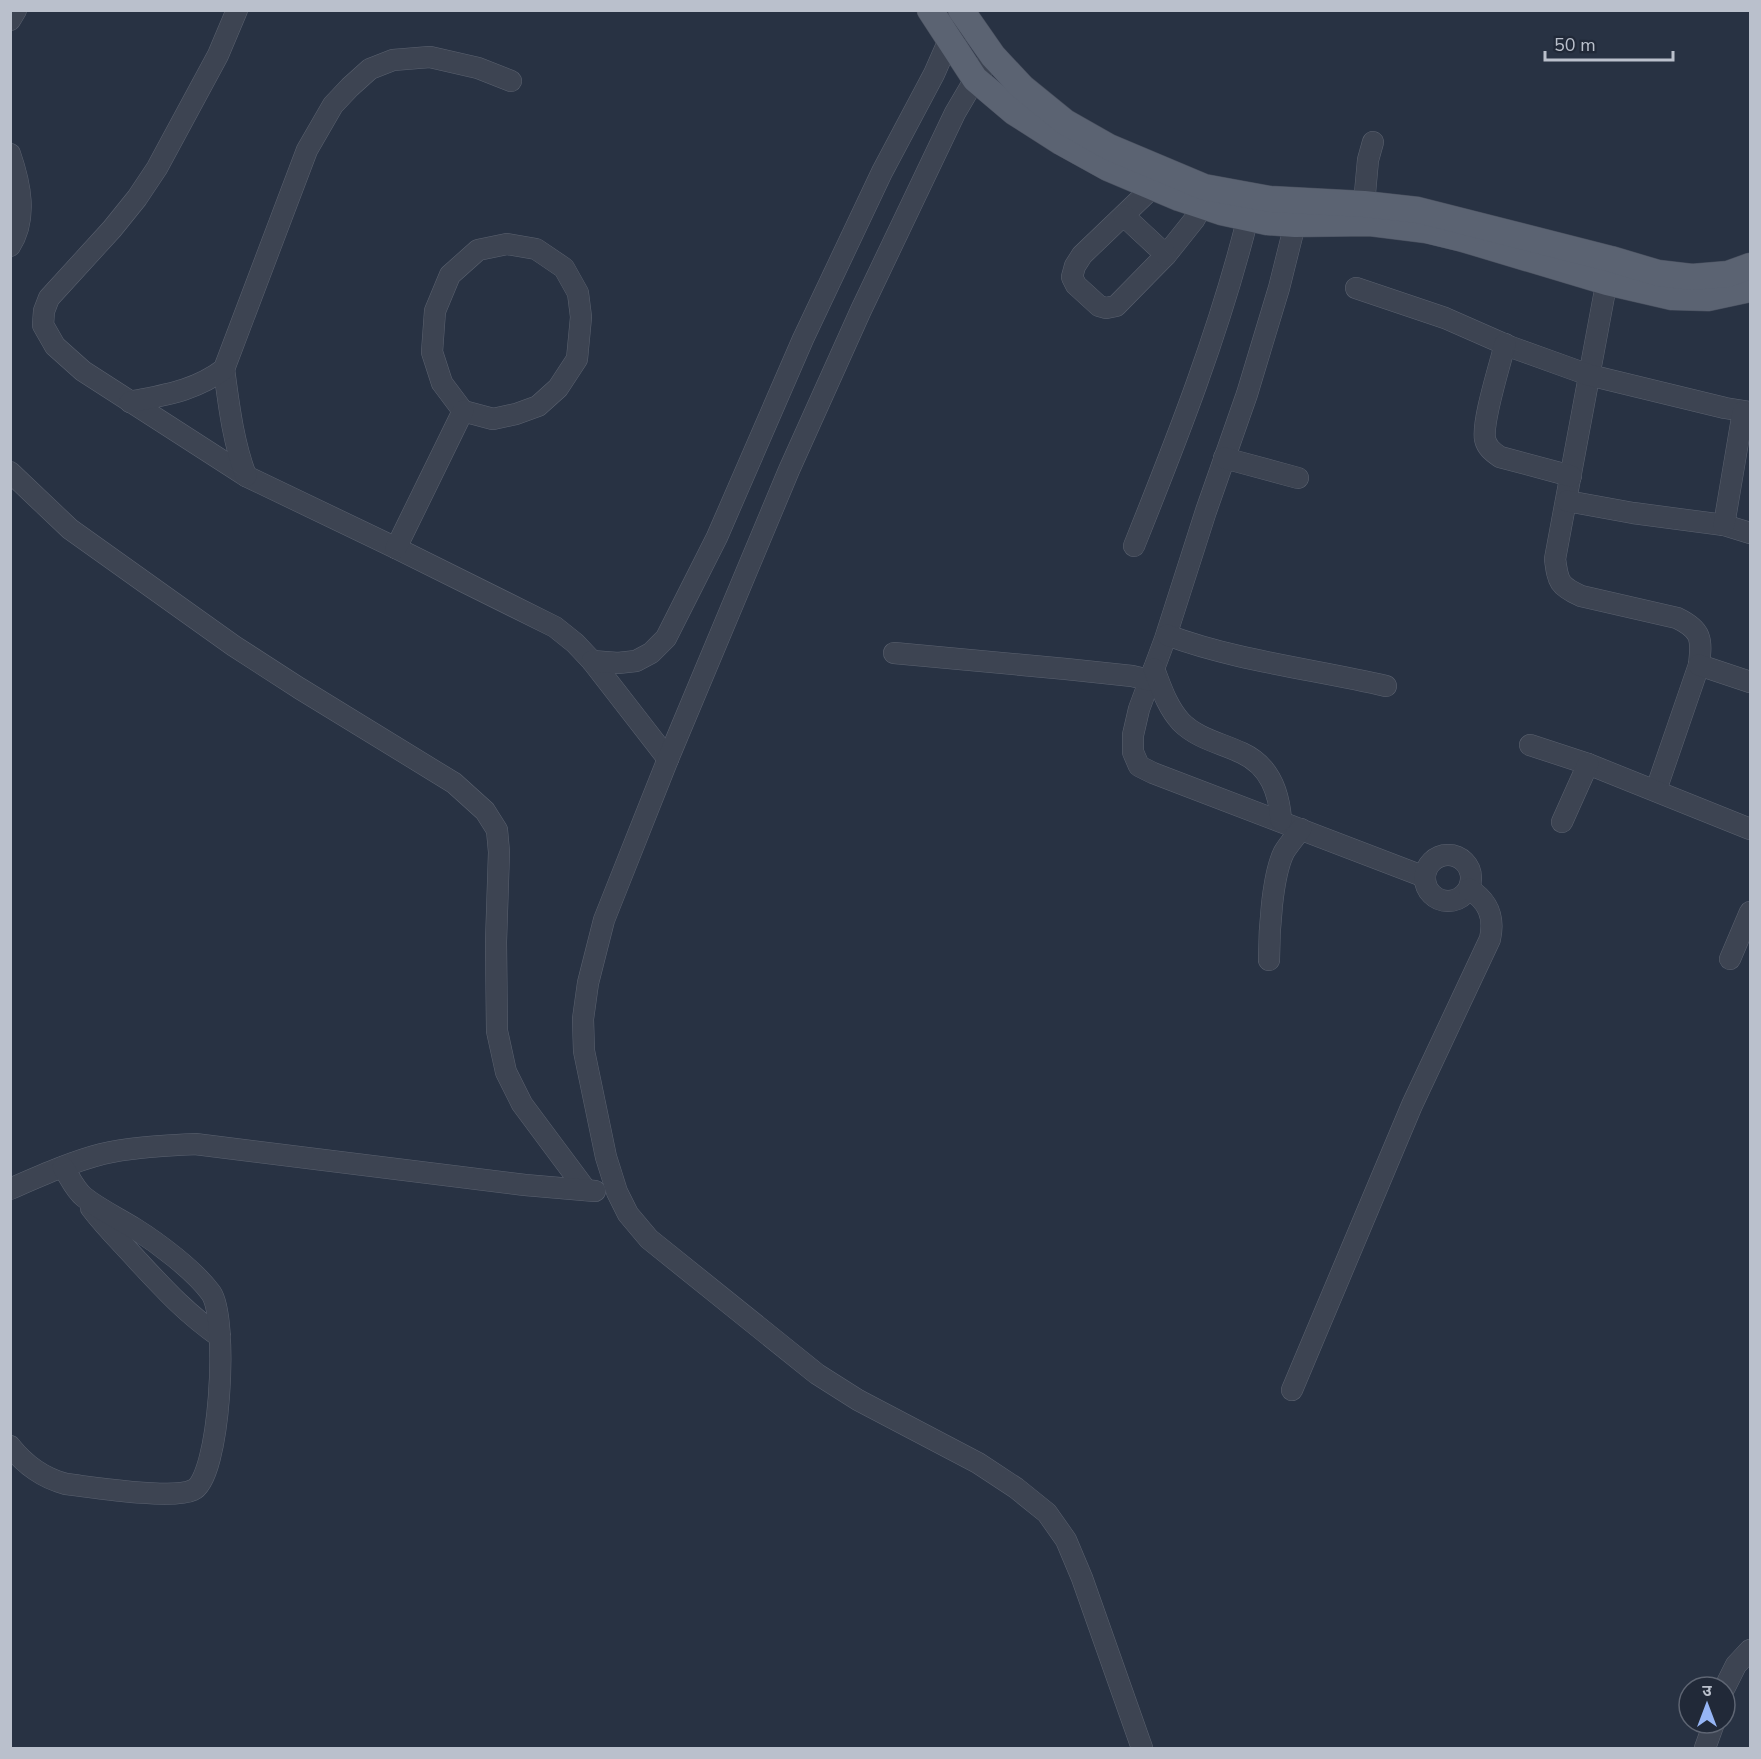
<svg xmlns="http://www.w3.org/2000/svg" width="1761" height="1759" viewBox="0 0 1761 1759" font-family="'Nunito Sans','Noto Sans Devanagari',sans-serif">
<rect width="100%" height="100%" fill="#283243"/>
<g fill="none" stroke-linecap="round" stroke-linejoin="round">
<g stroke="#5b6270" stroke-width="22">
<g id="minor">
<polyline points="237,10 218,55 157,168 137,198 112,229 49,298 44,311 43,325 55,346 83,371 246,476 396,548 555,627 575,643 592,661 668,759"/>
<polyline points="10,20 16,10"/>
<polyline points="993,56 975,79 955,113 861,310 789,470 668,759 604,920 588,983 583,1019 584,1051 606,1157 617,1192 628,1214 649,1239 817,1374 858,1400 978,1463 1016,1488 1047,1513 1066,1540 1082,1578 1142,1748"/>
<path d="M10,154C20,183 28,218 10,246"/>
<polyline points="1153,187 1082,255 1075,266 1072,277 1076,285 1099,306 1106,308 1116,306 1166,255 1194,220 1202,206"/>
<polyline points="1364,204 1368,160 1373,142"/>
<polyline points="1124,216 1166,255"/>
<polyline points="1295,224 1279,288 1247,394 1206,511 1165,639 1139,709 1133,735 1133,752 1139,766 1153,773 1425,877"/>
<polygon points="507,244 536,249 564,268 578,293 581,317 577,359 558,388 538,406 516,414 493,419 463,411 442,383 432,352 435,311 450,275 478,250"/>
<path d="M1609,269L1555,559C1558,582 1559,586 1581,596L1677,618C1702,630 1702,639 1699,665L1656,790"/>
<polyline points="1356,288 1445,318 1511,347 1589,375 1725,408 1750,412"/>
<path d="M1505,344C1500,365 1482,420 1485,439C1487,448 1493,452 1500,457L1571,476"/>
<path d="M224,369C229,406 233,441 246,476"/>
<path d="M130,402C164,395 195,391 224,369L307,150L333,105L350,87L370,69L393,60L430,57L478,68L511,81"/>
<polyline points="1224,458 1298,478"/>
<polyline points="10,472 70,529 234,646 299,688 454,783 485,811 497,830 499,852 496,942 497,1031 506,1072 522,1104 586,1190"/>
<polyline points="1567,501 1633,513 1724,525 1750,533"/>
<polyline points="1724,525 1743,412"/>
<path d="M1134,546C1177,439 1220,330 1248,217"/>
<polyline points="396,548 463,411"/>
<path d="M1167,635C1237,661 1313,669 1386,686"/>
<polyline points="894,653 1066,669 1132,676 1149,680"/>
<polyline points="592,661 618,663 636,661 651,653 666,638 717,537 803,339 882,172 934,74 949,40 959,30"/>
<polyline points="1699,665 1750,682"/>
<path d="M1154,669C1161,687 1167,707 1181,722C1198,739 1221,743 1242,753C1270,766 1279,792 1281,820"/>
<polyline points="1530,745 1588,764 1750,829"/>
<polyline points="1562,822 1588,764"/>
<circle cx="1448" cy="878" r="23"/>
<polyline points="1730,959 1750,912"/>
<path d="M1269,960C1269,932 1272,876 1284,852C1289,844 1296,836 1301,829"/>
<path d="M10,1189C40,1176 71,1162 102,1154C132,1147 164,1146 195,1144L525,1185L595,1191"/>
<path d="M91,1208C106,1228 122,1243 138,1261C166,1291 186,1313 220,1337"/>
<path d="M1292,1390L1412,1105L1490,939C1495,916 1488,901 1469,889"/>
<path d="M10,1446C25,1465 43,1478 66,1484C92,1487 172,1500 193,1490C220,1479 229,1319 211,1293C194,1270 158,1243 134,1228C118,1218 99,1209 84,1197C75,1190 69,1176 63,1167"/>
<polyline points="1725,1687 1736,1665 1750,1650"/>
<polyline points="1705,1748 1714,1723"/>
</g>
</g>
<g stroke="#464d5c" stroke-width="27">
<g id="major">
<polyline points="930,10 975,79 1014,112 1061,142 1108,168 1179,198 1221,212 1267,222 1295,224 1370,223 1426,230 1463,239 1607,282 1672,297 1708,298 1750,289"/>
<polyline points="961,10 993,56 1022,87 1065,122 1109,147 1204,187 1270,199 1364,204 1418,210 1611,259 1658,273 1692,277 1728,274 1750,266"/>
</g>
</g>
<use href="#minor" stroke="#3d4452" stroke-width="21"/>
<use href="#major" stroke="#5b6372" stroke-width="26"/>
</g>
<rect width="1761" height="1759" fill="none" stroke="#bac0cc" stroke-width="24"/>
<g transform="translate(1707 1705)"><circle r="28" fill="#212938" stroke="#5e6573" stroke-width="1.5"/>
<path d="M0-4.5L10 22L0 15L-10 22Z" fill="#96b5f5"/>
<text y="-9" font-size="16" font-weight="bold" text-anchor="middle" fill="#bac0cc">उ</text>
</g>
<path d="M1545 51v9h128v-9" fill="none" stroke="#bac0cc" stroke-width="3"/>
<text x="1554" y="51" font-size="18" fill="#bac0cc" stroke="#212938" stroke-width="4.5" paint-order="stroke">50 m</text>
</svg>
